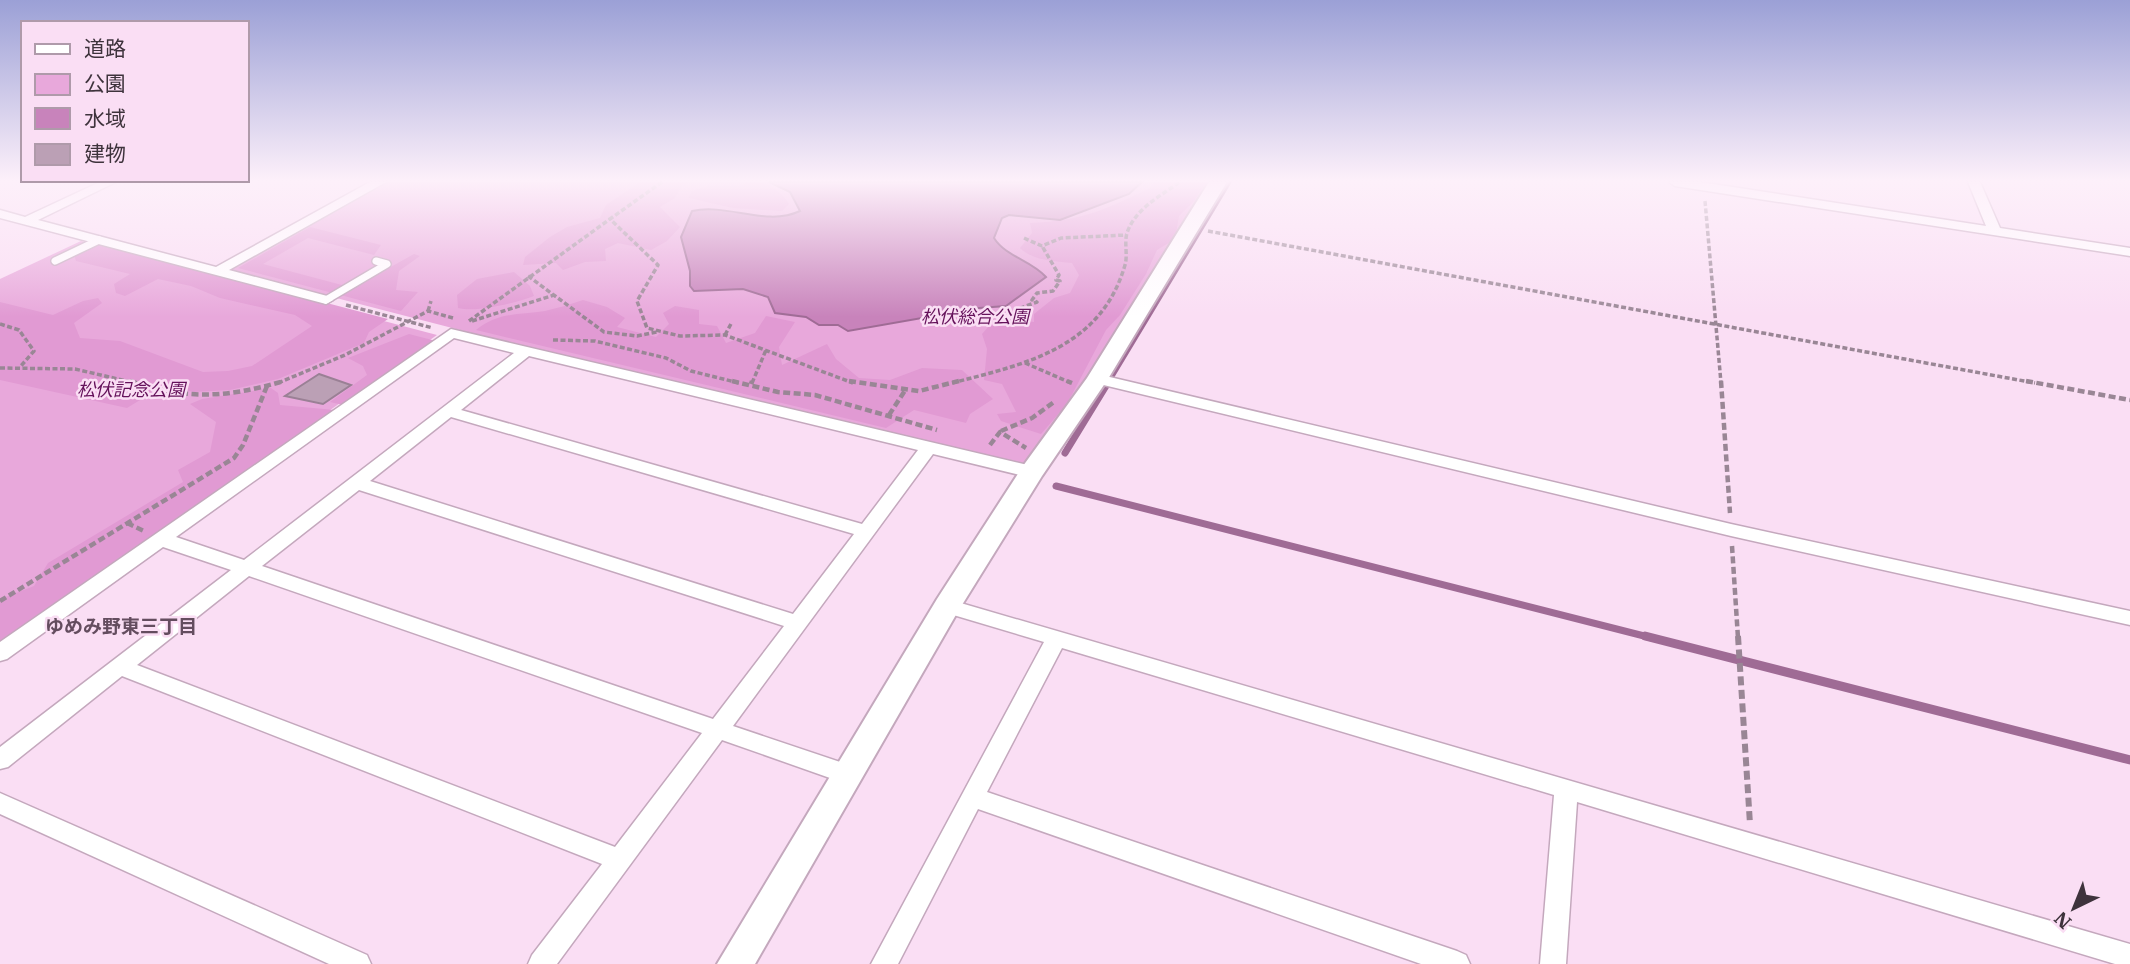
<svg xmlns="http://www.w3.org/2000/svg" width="2130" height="964" viewBox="0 0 2130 964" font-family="'IBM Plex Serif','Noto Sans JP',serif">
<rect width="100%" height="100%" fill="#fadef4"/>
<g fill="#e8a8db">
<polygon points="385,182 1217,182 1031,468 491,338 228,270"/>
<polygon points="81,241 437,335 0,642 0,279"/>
</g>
<g fill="#e19ad3">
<polygon points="640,182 691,182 683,184 675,198 660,207 680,227 667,241 651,250 618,243 605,249 606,261 585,262 563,270 556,263 523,265 525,257 550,237 567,227 600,218 606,205"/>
<path d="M747,182C766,182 778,187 789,204L782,211L733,208L689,198L691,191L709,186H741Z"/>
<path d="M1153,182H1206L1194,201L1179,216L1175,239L1157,250L1146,274L1120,315L1106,330L1067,404L1041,434L1001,421L997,414L1016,412L1002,384L984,380L987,349L982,334L997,317L1034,322V314L1054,298L1070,293L1079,275L1072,263C1055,261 1033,261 1020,248L1032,233L1030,223C1083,221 1107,209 1154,186Z"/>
<polygon points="310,227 381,245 374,255 308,238 263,264 353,288 414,254 420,256 399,271 396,290 418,292 401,311 238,268"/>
<polygon points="98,243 388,319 369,332 364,343 278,379 230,390 194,392 163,386 127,408 0,380 0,302 53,315 83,301 98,298 102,303 74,323 80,338 120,341 203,372 228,371 252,366 312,326 295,315 220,298 191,286 158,279 125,296 116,293 114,284 130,274 76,261 74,255"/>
<path d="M514,272L530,286L534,296C515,303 477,313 458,308L457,295L477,279Z"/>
<path d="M583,300L607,307L625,318L617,327L656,337L669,324L663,313L675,306L699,310V324L717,326L726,343L755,333L766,316L795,322L779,347L782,365L827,344L836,359L859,378L890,380L922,368L962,370L993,399L970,414L966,423L914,410L886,428L476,330C498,312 519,315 545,311C558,308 571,304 583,300Z"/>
<polygon points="409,334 436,341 343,405 330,402 367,375 363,366 348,358"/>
<polygon points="271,388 278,393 280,405 335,410 0,647 0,599 34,586 48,563 183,482 178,470 210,452 216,422 190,404 202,399"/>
</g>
<path fill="#c883bb" stroke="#9f6b95" stroke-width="2" d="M769,182H1142L1129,194L1060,220L1009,215L1002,218L994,238C1006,257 1031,260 1046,277L1006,306L979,308L848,331L838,325H819L806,317L775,313L768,297L743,289L694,291L690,286V271L681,237L692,211C728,203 766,227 800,211L790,192Z"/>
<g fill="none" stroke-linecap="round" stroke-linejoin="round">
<polyline stroke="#9f6b95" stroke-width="5" points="1108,383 1229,182"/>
<g stroke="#9f6b95" stroke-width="7">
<polyline points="1065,453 1109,381"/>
<polyline points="1056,486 1652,638"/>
</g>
<polyline stroke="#9f6b95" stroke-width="9" points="1645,636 2130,760"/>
</g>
<polygon fill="#bba0b5" stroke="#9a8095" stroke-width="2" points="319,374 351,385 323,404 285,396"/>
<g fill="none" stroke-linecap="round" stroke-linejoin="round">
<g stroke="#c4a8bd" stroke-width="10">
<g id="lane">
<polyline points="55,261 99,240"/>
<polyline points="326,300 387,264 376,261"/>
</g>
</g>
<g stroke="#c4a8bd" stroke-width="3">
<g id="street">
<polygon points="100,182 116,182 38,220 216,267 370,182 386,182 229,270 331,297 333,300 326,304 0,218 0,210 25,217"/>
<polygon points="1669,182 1700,182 1986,226 1968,182 1980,182 2000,228 2130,248 2130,256 1675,186"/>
<path d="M451,329L1032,466L1041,472L1032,478L933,454L733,726L855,767L858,774L855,781L847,784L722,740L557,964H528L532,955L602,864L122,676L8,767L0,769V747L231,570L163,547L7,659L0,661V642ZM454,338L514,353L244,560L176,537ZM529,356L918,450L862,524L461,410ZM451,417L854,534L793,614L370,481ZM359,490L784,626L713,719L262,566ZM249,576L702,733L615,847L137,665Z"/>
<polygon points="1097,374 1731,524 2130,611 2130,625 1731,536 1091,382 1089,379"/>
<polygon points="947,599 2130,944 2130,964 2115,964 1577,802 1566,964 1540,964 1554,795 1062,648 987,792 1457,951 1466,955 1470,964 1421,964 978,809 898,964 871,964 1044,642 940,611 937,606 940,601"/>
<polygon points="0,793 367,955 371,964 329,964 0,814"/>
</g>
</g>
<g stroke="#c4a8bd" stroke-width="4">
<polygon id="secondary" points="1209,182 1227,182 1108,379 1042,476 957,613 755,964 717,964 937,599 1023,466 1087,378"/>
</g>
<g stroke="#998695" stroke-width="3.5" stroke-dasharray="5 2.5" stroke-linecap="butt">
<polyline points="662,182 610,219 658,265 637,301 647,328 680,336 725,335 853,383"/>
<polyline points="1705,201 1721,383"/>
<polyline points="1208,231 2035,383"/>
<polyline points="1024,238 1042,246 1061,238 1126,235"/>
<polyline points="528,276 604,332 637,336 657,332"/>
<polyline points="346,305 433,328"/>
<polyline points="428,311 431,301"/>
<polyline points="469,321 610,219"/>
<polyline points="472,321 554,295"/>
<polyline points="1017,322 1018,309 1037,302 1032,300 1037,293 1053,291 1060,281 1056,280 1059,275 1042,246"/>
<polyline points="0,324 19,330 34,351 20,367"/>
<polyline points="725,335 732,322"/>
<polyline points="553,340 595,341 666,358 691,371 739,383"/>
<polyline points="1025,363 1071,383"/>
<polyline points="0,368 75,369 135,383"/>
<polyline points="278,383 345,355 428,311 453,318"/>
<polyline points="752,383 766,350"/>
<path d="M952,383C1026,364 1101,348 1125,265C1128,255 1124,243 1127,233C1135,209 1160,196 1180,182"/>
</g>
<g stroke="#998695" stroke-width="4.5" stroke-dasharray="7 3.5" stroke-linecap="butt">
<path d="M130,381C187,400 226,398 284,381"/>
<polyline points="732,381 778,392 815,395 937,430"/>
<polyline points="849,381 919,391 959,381"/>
<polyline points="1067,381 1072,383"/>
<polyline points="1721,381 1730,513"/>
<polyline points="2026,381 2130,400"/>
<polyline points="751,384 752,381"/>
<polyline points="889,415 906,389"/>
<polyline points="1001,431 1032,418 1054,402"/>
<polyline points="990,445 1000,432 1026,448"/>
<polyline points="127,523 144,531"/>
<polyline points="1732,546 1738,638"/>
<polyline points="0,601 234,458 243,445 267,386"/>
</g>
<polyline stroke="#998695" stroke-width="6" stroke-dasharray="9 4.5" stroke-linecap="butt" points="1738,636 1750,824"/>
<use href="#lane" stroke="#fff" stroke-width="7"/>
<use href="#street" fill="#fff" fill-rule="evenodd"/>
<use href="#secondary" fill="#fff" fill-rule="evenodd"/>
</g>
<linearGradient id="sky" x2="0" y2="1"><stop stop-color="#9ba0d6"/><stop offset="0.57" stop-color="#fdf0fa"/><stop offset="1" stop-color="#fdf0fa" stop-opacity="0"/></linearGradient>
<rect width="2130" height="317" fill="url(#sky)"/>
<g text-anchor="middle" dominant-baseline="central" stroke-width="5" stroke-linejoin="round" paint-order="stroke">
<g font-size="18" font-style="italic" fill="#65125b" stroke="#fadef4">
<text x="975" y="316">松伏総合公園</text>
<text x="131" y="389">松伏記念公園</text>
</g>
<g font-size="19" font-weight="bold" fill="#644d5f" stroke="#fadef4">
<text x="121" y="626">ゆめみ野東三丁目</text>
</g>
</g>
<rect x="21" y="21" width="228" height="161" fill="#fadef4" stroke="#af9aaa" stroke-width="2"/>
<rect x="35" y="44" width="35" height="10" fill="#ffffff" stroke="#af9aaa" stroke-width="2"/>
<text x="84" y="56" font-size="21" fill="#3e333c">道路</text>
<rect x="35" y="74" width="35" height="21" fill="#e8a8db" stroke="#af9aaa" stroke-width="2"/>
<text x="84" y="91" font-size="21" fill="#3e333c">公園</text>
<rect x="35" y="108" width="35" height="21" fill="#c883bb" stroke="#af9aaa" stroke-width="2"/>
<text x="84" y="126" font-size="21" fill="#3e333c">水域</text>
<rect x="35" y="144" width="35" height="21" fill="#bba0b5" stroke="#af9aaa" stroke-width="2"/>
<text x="84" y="161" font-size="21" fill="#3e333c">建物</text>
<g transform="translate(2074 908) rotate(223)" stroke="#fadef4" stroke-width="5" paint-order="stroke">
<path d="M0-5L12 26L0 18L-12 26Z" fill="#3e333c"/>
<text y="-10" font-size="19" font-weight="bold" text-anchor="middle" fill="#3e333c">N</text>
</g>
</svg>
